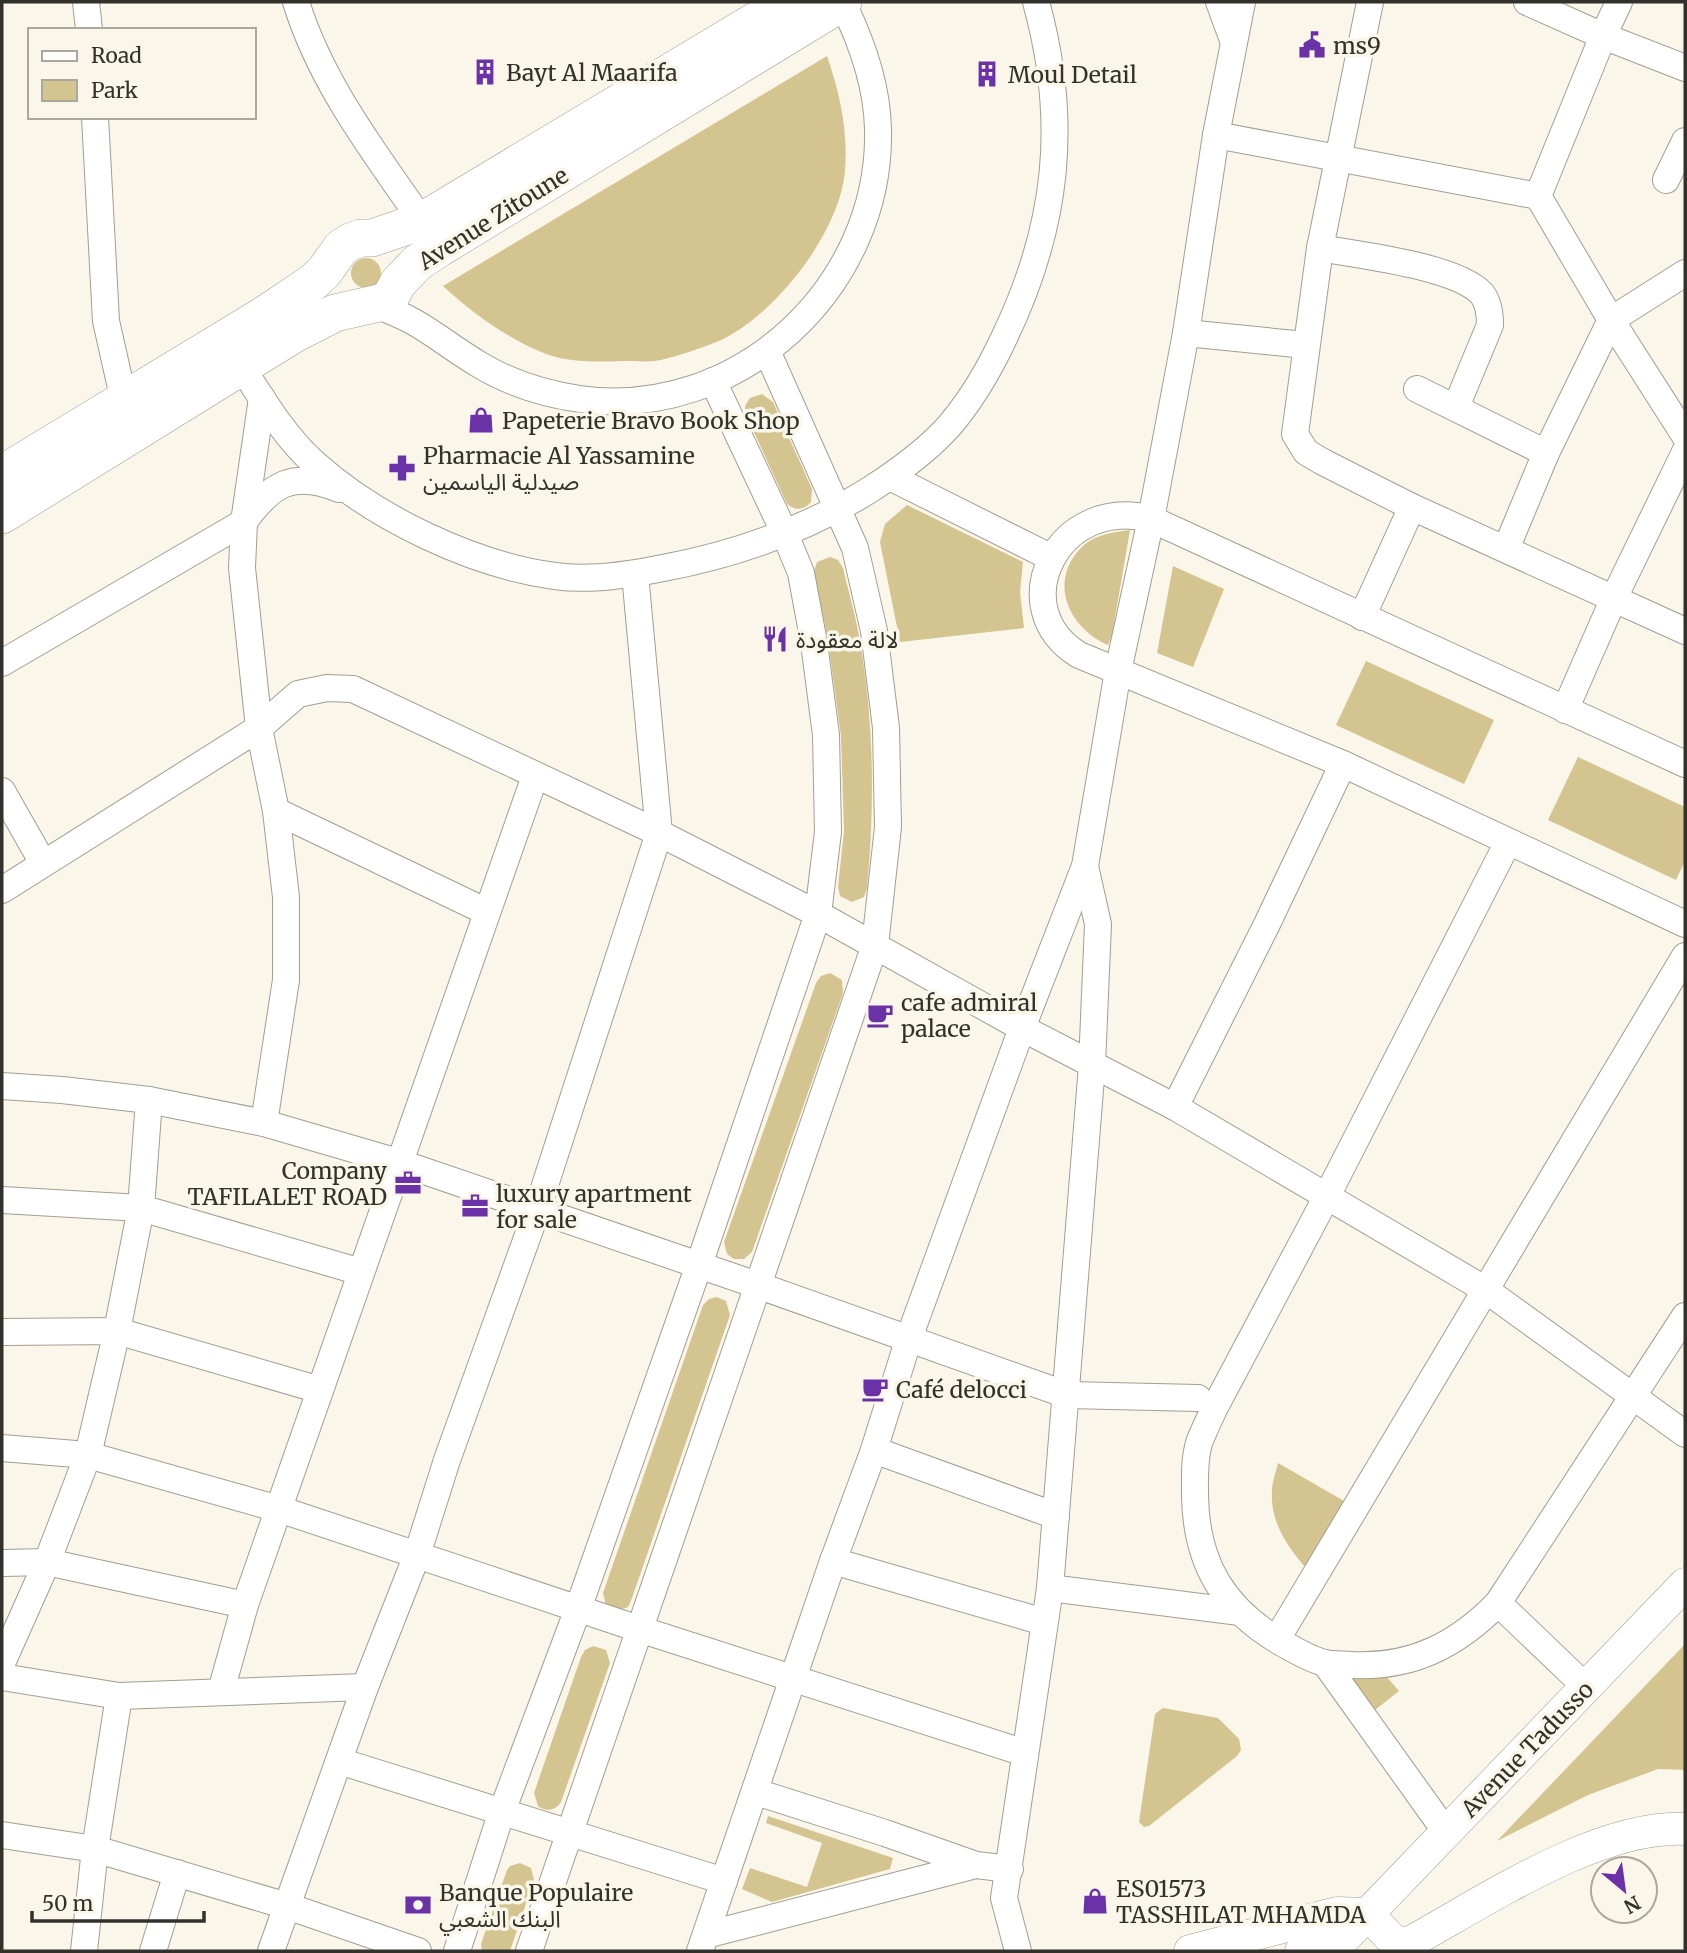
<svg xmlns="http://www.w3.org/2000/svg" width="1687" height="1953" viewBox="0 0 1687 1953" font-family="Merriweather,'Noto Sans Arabic',serif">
<rect width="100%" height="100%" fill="#faf6e9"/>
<g fill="#d4c48f">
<path d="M827,56C840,94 848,130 845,170C841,230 778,311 725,338C712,345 670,359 655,361C644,362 633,361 623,361C595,362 565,363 539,351C504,336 471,312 443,286Z"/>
<circle cx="366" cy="273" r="15"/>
<path d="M762,394L773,402L812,489L811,502C804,510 795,511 787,504L746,415L745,406L750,398Z"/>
<polygon points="907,505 1023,562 1020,592 1024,628 900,642 880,542 885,524"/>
<path d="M1130,530L1112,635L1108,645C1067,627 1047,579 1084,545C1097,534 1114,532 1130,530Z"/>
<path d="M830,557L838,560L843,568C848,590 855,613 859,636C874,719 875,804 867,888L864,897L852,902L840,896L838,887L844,831L841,736L828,641L814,571L817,562Z"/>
<polygon points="1173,566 1224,589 1193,667 1157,653"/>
<polygon points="1366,661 1494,720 1464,784 1336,725"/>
<polygon points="1578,757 1685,807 1685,861 1676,880 1548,820"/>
<polygon points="830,973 842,980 843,993 752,1252 744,1259 734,1259 727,1254 724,1242 816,983 821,976"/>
<polygon points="717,1297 726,1301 730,1315 632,1598 628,1607 619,1610 606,1605 603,1593 703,1305 709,1299"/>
<path d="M1278,1463L1344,1501L1306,1568C1287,1546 1270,1522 1272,1491C1272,1482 1276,1472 1278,1463Z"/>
<polygon points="1685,1644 1685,1770 1658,1769 1588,1795 1497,1841"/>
<path d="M593,1646L606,1650L610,1663L561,1802C555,1811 546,1812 538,1806L534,1793L581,1657L585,1650Z"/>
<polygon points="1386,1676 1399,1691 1375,1710 1354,1682 1354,1679"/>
<polygon points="1163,1708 1218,1718 1239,1739 1241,1750 1237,1756 1149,1826 1144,1827 1139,1822 1155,1714"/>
<polygon points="768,1816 893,1858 890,1869 772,1902 742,1889 750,1868 807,1887 822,1843 766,1823"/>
<polygon points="520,1863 531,1868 534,1880 510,1951 482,1951 481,1944 507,1870 510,1866"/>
</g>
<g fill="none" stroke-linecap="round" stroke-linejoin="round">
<g stroke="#a29e92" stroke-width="28">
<g id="minor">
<polyline points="86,2 89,30"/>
<path d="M296,2C321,83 374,152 422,221"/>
<polyline points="1219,2 1233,40"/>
<polyline points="1370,2 1320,248 1295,434 1306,452 1323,462 1412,507 1685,631"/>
<polyline points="1527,2 1603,36 1685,68"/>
<polyline points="95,117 106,321 124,401"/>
<polyline points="1216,135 1538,196 1611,320 1685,436"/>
<polyline points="1666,180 1685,141"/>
<polyline points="1538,196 1603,36 1619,2"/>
<path d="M1320,248C1358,255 1457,266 1482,294C1489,303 1490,314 1490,325L1456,407"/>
<path d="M374,305C420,319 441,342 480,365C510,383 545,394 580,399C738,421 882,287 878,129C877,84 862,42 842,2"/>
<polyline points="1186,333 1305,345"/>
<path d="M241,366C263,400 284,436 314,463C375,518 473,565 555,576C589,581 629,575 663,568C738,554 806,530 871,489C899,471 928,450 950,425C972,399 990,368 1004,338C1058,226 1069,121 1036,2"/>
<polyline points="1417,389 1546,453"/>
<polyline points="262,398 244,522 242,568 259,728 276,811 286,897 286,980 264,1123"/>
<polyline points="890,477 1052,558"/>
<polyline points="1506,549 1546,453 1611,320 1685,273"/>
<polyline points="1362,617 1412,507"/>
<path d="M2,663L244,522C271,484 293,470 339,489"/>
<polyline points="1565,710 1614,598 1685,452"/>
<path d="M1685,764L1151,519C1058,494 1002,608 1079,655L1343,764L1685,924"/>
<polyline points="2,791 43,863"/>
<polyline points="276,811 487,912"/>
<path d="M1508,842L1327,1196L1214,1409C1209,1420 1203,1432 1199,1443C1194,1460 1195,1479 1195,1496C1196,1564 1224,1609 1282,1643C1295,1650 1311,1660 1325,1663C1334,1665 1344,1664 1352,1665C1412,1668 1457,1645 1498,1603L1685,1316"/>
<polyline points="2,890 259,728 298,694 327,688 353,689 659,833 818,914 1022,1028 1175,1107 1486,1290 1685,1434"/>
<polyline points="2,1086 62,1090 149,1100 264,1123 401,1163 757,1285 1067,1395 1198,1398"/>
<polyline points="1175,1107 1267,924 1343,764"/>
<polyline points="2,1200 141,1208 361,1272"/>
<polyline points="2,1332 117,1331 320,1390"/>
<polyline points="2,1448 88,1455 279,1509 639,1629 1025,1753"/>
<polyline points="874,1450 1056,1516"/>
<polyline points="833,1561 1044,1622"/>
<polyline points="2,1563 47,1562 245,1605"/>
<polyline points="1050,1588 1240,1612"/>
<polyline points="1498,1603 1587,1688"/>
<polyline points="1277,1639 1685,956"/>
<polyline points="2,1663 47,1562 88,1455 117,1331 141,1208 149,1100"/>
<polyline points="1325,1663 1446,1832"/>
<polyline points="2,1677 119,1696 365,1687"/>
<polyline points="221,1691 245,1605 535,776"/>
<polyline points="339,1761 724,1881"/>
<polyline points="756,1792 885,1833 976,1865"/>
<polyline points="2,1835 95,1849 287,1906 418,1951"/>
<polyline points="706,1935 976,1865 1010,1869"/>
<polyline points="84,1951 95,1849 119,1696"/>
<polyline points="153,1951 177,1873"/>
<polyline points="271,1951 365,1687 417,1555 447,1460 537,1210 659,833 635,574"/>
<polyline points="457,1951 501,1814 578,1609 699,1265 818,914 828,832 826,735 814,643 801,573 785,534 713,381"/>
<polyline points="529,1951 875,945 888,827 886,728 874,631 855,548 767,351"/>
<polyline points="700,1951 833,1561 874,1450 909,1338 1022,1028 1085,866 1118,671 1151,519 1186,333 1216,135 1242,2"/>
<polyline points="1018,1951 1004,1898 1050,1588 1092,1065 1098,924 1085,866"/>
</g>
</g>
<g stroke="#a29e92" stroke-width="33">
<g id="tertiary">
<path d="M1190,1951L1337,1913L1368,1914L1395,1943L1411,1942C1487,1900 1598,1825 1685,1829"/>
<polyline points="1301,1951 1339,1944"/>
<polyline points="1332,1951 1685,1584"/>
</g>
</g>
<g stroke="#a29e92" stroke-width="38">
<g id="secondary">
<polyline points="2,474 264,315 312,283 324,272 341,248 350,242 361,238 372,238 422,221 787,2"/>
<polyline points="2,515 294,334 335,313 383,302 391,296 398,283 417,263 438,249 843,2"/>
</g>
</g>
<use href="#minor" stroke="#fff" stroke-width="26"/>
<use href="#tertiary" stroke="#fff" stroke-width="32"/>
<use href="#secondary" stroke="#fff" stroke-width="37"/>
</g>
<defs>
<g id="civic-bare" transform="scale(2.1)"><path d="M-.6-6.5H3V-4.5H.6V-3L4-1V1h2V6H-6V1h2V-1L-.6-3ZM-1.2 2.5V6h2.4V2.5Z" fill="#6b32a8" stroke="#faf6e9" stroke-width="2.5" paint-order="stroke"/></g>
<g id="building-bare" transform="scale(2.1)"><path d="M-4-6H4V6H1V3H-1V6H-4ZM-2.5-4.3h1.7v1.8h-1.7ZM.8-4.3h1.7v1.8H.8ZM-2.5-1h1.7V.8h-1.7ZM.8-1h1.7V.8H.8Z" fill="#6b32a8" stroke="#faf6e9" stroke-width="2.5" paint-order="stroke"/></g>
<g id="shop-bare" transform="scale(2.1)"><path d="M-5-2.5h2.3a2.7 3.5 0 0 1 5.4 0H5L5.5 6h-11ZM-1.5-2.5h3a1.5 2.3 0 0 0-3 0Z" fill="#6b32a8" stroke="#faf6e9" stroke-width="2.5" paint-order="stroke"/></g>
<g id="pharmacy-bare" transform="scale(2.1)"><path d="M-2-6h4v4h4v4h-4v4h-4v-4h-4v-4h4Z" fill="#6b32a8" stroke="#faf6e9" stroke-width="2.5" paint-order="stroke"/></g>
<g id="restaurant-bare" transform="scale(2.1)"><path d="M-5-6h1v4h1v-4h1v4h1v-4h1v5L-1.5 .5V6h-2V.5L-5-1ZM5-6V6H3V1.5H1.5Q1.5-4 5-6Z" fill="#6b32a8" stroke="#faf6e9" stroke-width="2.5" paint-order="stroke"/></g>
<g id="cafe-bare" transform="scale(2.1)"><path d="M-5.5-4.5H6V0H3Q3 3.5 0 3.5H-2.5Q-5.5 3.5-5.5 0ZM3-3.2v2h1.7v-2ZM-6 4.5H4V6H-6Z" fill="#6b32a8" stroke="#faf6e9" stroke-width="2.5" paint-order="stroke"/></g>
<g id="office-bare" transform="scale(2.1)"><path d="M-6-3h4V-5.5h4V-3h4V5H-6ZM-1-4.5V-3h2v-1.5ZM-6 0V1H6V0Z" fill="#6b32a8" stroke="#faf6e9" stroke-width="2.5" paint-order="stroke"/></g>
<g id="bank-bare" transform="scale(2.1)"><path d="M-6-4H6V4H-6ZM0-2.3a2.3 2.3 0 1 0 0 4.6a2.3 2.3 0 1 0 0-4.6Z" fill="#6b32a8" stroke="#faf6e9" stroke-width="2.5" paint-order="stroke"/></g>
</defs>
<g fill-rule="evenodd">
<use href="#civic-bare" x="1312" y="45"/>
<use href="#building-bare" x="485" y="72"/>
<use href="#building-bare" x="987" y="74"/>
<use href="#shop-bare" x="481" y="420"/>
<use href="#pharmacy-bare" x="402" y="468"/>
<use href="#restaurant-bare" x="775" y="639"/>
<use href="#cafe-bare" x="880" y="1015"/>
<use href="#office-bare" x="408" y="1183"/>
<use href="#office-bare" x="475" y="1206"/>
<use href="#cafe-bare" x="875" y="1389"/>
<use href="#shop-bare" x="1095" y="1901"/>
<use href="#bank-bare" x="418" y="1905"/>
</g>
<g text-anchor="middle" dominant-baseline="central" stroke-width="7" stroke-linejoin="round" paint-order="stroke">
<g font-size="23" fill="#32312c" stroke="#faf6e9" text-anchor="start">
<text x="1333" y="45">ms9</text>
<text x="506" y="72">Bayt Al Maarifa</text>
<text x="1008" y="74">Moul Detail</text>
<text x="502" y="420">Papeterie Bravo Book Shop</text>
<text x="423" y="455">Pharmacie Al Yassamine<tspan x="423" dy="26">صيدلية الياسمين</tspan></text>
<text x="796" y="639">لالة معقودة</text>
<text x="901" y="1002">cafe admiral<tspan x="901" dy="26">palace</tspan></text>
<text x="387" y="1170" text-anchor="end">Company<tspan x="387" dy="26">TAFILALET ROAD</tspan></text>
<text x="496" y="1193">luxury apartment<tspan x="496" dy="26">for sale</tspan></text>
<text x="896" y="1389">Café delocci</text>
<text x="1116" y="1888">ES01573<tspan x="1116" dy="26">TASSHILAT MHAMDA</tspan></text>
<text x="439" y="1892">Banque Populaire<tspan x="439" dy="26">البنك الشعبي</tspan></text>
</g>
<g font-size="23" fill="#32312c" stroke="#faf6e9">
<text transform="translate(493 218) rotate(-32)">Avenue Zitoune</text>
<text transform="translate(1527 1749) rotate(-46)">Avenue Tadusso</text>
</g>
</g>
<rect width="1687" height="1953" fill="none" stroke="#32312c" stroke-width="7"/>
<rect x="28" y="28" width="228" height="91" fill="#faf6e9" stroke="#aaa79d" stroke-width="2"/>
<rect x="42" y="51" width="35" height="10" fill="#ffffff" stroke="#aaa79d" stroke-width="2"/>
<text x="91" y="63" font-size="21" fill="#32312c">Road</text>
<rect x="42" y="80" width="35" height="21" fill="#d4c48f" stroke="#aaa79d" stroke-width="2"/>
<text x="91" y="98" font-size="21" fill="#32312c">Park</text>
<g transform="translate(1624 1890) rotate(151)"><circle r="33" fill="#faf6e9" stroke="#aaa79d" stroke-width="2"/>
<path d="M0-5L12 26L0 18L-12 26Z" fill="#6b32a8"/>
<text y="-10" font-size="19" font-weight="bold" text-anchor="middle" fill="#32312c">N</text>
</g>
<path d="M32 1911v10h172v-10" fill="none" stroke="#32312c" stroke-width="3.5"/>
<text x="42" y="1911" font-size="21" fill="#32312c" stroke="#faf6e9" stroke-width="5" paint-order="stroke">50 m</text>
</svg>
